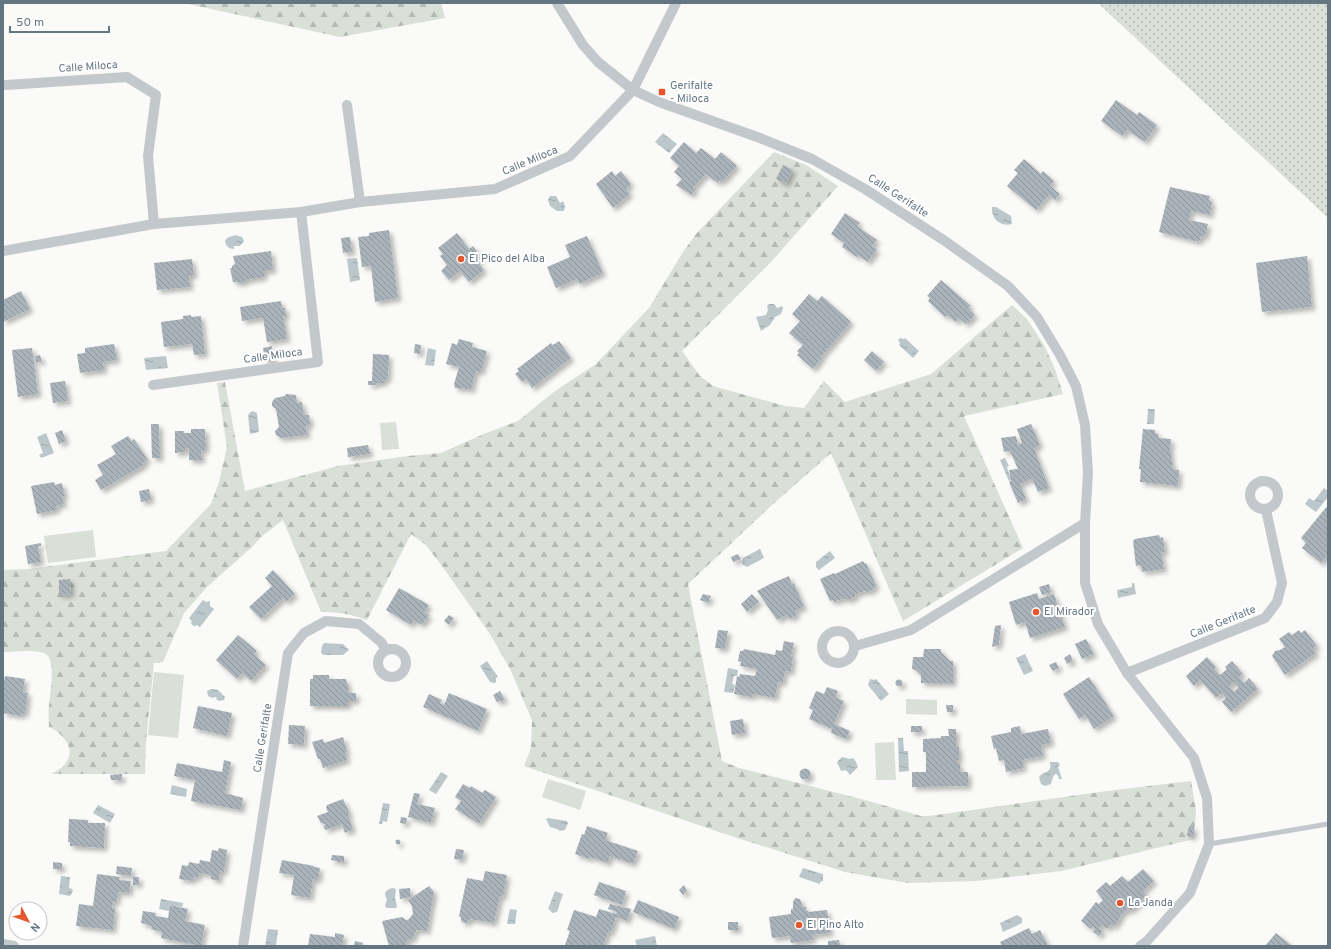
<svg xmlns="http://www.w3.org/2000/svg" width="1331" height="949" viewBox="0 0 1331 949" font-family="Overpass,sans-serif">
<defs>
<pattern id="green-dots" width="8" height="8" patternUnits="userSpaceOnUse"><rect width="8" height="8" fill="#dadfd7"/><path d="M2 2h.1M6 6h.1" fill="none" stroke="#b4b9b4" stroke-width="1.8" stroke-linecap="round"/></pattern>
<pattern id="forest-firs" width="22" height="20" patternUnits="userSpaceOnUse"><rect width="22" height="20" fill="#dadfd7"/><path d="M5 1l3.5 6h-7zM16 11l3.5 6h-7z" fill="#b4b9b4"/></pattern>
<pattern id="water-ripples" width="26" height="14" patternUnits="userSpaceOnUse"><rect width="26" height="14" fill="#bbc7cb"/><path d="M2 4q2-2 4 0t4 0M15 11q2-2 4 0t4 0" fill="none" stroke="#9ca6aa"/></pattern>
<pattern id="building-back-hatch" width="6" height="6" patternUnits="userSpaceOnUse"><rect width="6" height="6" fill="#aab3b9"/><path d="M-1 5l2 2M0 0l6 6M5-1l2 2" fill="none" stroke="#8e969c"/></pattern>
<filter id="shadow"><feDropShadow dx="3.5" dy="3.5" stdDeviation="2" flood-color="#0004"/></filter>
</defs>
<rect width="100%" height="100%" fill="#fafaf8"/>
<polygon fill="url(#green-dots)" points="1098,3 1328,3 1328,218"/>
<g fill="url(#forest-firs)">
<polygon points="183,3 441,3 445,18 340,37"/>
<path d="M774,152L806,165L838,186L771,262L682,351L700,376L713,386L785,406L804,408L824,381L845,402L931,374L1012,305L1027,319L1044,345L1055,369L1063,394L964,416L1023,548L903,621L831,453L772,505L688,584L722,761L739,768L865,800L921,816H929L1107,791L1191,781L1196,810L1194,839L1061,871L977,881L908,883L845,872L734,837L524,766L531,748L532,720L510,669L490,634L447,573L426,545L411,534L367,620C350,614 339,612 321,612L283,520L261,537L251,548L207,587L184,613L163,662L154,663L146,741L145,774H51C55,772 61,769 64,765C78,750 63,733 49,727C49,720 48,712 49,705C50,694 57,657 44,653C31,649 15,652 3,652V570L29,569L166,551L211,504L219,482L227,447L217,383L225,382L245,491L338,466L408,456L441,453L486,433L518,421L555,391L596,364L649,308L683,252L696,234Z"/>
</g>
<g fill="#dadfd7">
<polygon points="396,422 399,449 382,450 380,423"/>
<polygon points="93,530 96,557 48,563 44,536"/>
<polygon points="154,672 184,675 178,738 148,735"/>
<polygon points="906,699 937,700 937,715 906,714"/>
<polygon points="894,742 896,780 876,780 875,743"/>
<polygon points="548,779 586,791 580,810 542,797"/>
</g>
<g fill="url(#water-ripples)">
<polygon points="663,133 677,144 669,153 655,142"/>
<polygon points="550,196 556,196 560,203 563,201 565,206 564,211 557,211 550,206 548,200"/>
<path d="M992,207H996L1011,216L1012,224C1000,227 991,219 992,207Z"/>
<path d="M235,235L242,237L244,241L240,246H234V249C229,249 226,246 225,241L227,238Z"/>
<polygon points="357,258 360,280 350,282 347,259"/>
<polygon points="769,304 774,304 777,308 782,306 783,308 781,314 775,317 770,325 761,331 756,317 766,315 768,310 767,306"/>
<polygon points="900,338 904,339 905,338 919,351 913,358 899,345 900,343 898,340"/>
<polygon points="428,348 436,350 434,366 425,365"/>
<polygon points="166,356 168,368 146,370 144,358"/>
<polygon points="1148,409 1155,409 1154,424 1147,424"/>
<polygon points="252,411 257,413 259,432 250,434 248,415"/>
<polygon points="46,433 54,453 41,458 39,455 43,453 37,437"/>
<polygon points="1005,458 1009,466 1007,467 1011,480 1009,481 1000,460"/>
<polygon points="1324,488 1328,491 1328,497 1316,512 1305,504 1309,498 1314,501"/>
<polygon points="760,549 764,558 747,567 742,564 743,558"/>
<polygon points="830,551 835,558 819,570 816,567 816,562"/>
<polygon points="1132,583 1134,583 1136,594 1118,598 1117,590 1132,587"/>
<polygon points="203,600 206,602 210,601 210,606 214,609 200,627 197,625 195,626 192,625 191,623 192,621 189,618"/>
<polygon points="324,643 343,644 349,650 343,655 324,655 321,653 322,646"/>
<polygon points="1025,654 1033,671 1024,675 1016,658"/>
<polygon points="487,661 498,677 496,678 496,682 494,683 490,682 480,666"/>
<polygon points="728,668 738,670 737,676 734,676 732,684 735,685 733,693 724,692"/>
<polygon points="870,679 874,680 876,679 889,694 881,701 868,685"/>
<polygon points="212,689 218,690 225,697 224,700 219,701 216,699 217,698 215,697 212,698 208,696 207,691"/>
<polygon points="898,738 903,738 904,751 908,751 909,771 899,772"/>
<polygon points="842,757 850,759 853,758 856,762 858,767 850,775 846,770 841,771 837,762"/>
<path d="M1050,762H1058L1060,765L1058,767L1062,779H1059L1058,775L1055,774L1053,777L1051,784L1045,786L1041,784L1039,777C1042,772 1049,773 1050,768C1051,766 1050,764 1050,762Z"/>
<polygon points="441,772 448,776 436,794 429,790"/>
<polygon points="172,785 187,789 186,797 170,794"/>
<polygon points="383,803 390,804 387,822 383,821 382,824 379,824"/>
<polygon points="98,805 115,814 110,823 93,813"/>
<polygon points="548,818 567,821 568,823 565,830 560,831 557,829 550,827 546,819"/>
<polygon points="803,868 823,874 823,881 820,882 820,884 799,877"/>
<polygon points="61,876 70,877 69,888 72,889 73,891 70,896 59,894"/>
<path d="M393,888L396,889L395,898L397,906L396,908H387L385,906L387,899C383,894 386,889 393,888Z"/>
<polygon points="555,891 563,894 557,912 552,913 550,910 548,909"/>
<polygon points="161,899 183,903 182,907 170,905 169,911 159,909"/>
<polygon points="510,909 517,910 515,924 508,924 507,923"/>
<polygon points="1017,915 1022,918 1022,923 1003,932 1000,923"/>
<polygon points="268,929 278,930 276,946 265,946"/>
<polygon points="655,936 657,946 637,946 635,940"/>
</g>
<g fill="url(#building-back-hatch)" fill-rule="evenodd" filter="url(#shadow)">
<polygon points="1116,100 1137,115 1139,112 1157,125 1145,142 1127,130 1122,136 1101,121"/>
<polygon points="684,142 696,153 701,148 715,159 721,152 737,166 722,182 720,180 718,183 706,174 693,188 695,190 691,195 676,185 682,179 674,172 679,166 670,158"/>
<polygon points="1024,159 1041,174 1043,171 1054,181 1050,186 1060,194 1055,200 1049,195 1036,210 1007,186 1018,173 1014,170"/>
<polygon points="783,165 793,170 786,184 776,179"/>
<polygon points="612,171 615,176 621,171 631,184 626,189 630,194 613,208 596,184"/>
<polygon points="1170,187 1210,196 1209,201 1212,202 1210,215 1191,211 1189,220 1208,224 1205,237 1201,236 1199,242 1159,232"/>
<polygon points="845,213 860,223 857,226 877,240 872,246 877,249 868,262 858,255 857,257 842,247 844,243 831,234"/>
<polygon points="389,230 398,298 375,302 371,266 362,267 358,237 369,236 369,233"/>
<polygon points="457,233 469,249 473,246 482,257 477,261 484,270 469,282 460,271 449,280 441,271 447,265 440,256 443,254 438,248"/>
<polygon points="587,236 603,273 579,284 577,279 556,288 547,267 570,257 565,245"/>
<polygon points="350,237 352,252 343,253 341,238"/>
<polygon points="271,251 273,270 264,271 264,277 246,280 243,283 233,282 230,268 232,268 232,266 235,264 233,256"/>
<polygon points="1307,256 1312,307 1262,312 1256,263"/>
<polygon points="192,259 194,275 189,276 190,287 157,290 154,263"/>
<polygon points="941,280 971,306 968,308 975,315 966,324 959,318 955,322 948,315 945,317 928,301 930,298 927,296"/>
<polygon points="21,291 30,309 3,322 3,300"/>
<polygon points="809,294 817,301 822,296 851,322 821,357 822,358 813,369 797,355 799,353 797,351 803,345 789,333 800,321 792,314"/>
<polygon points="281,301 282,308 285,308 286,316 283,316 287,339 267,342 263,318 242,321 240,307"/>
<polygon points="191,315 191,317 201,316 205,354 194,355 192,344 164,347 161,322 183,319 183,316"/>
<polygon points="459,339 473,343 472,347 487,351 481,372 476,371 471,390 462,388 462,389 455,388 454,384 459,367 446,364 452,343 457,345"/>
<polygon points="559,341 571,358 532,388 526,379 522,382 515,374 519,371 517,369 551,343 553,345"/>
<polygon points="114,344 117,360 103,362 104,370 80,373 77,354 85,353 85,348"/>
<polygon points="415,344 421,345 420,354 414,353"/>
<polygon points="272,346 274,361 265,362 263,348"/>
<polygon points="32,348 38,394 18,397 12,350"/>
<polygon points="872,351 884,362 876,371 864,360"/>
<polygon points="373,354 389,355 388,379 384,379 384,383 376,383 376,385 368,385 368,381 372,381"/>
<polygon points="40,355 42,362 36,362 35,356"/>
<polygon points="65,381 68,401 53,403 50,383"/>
<polygon points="286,394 296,395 297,403 302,402 304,415 309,415 310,425 306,426 307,435 281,438 276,435 275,431 279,427 276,409 272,406 272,402 275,398 285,396"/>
<polygon points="151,424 159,424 160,458 152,458"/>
<polygon points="1031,424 1040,445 1034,448 1049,488 1038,492 1032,479 1020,484 1026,499 1018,503 1009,482 1011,481 1009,470 1018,469 1010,451 1004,452 1001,438 1016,436 1018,445 1022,443 1017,429"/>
<polygon points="191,429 205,429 206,450 201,450 202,460 189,460 189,448 185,448 186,452 175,453 175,431 184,431 184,433 191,433"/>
<polygon points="1143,429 1155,430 1155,433 1158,434 1158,438 1171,439 1170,452 1171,452 1171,462 1173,462 1172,469 1179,470 1178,486 1140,482 1141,469 1139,469"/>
<polygon points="62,430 66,441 59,444 55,433"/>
<polygon points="128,436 132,441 134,439 148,460 143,463 144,465 101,490 95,480 103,475 97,465 116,454 111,446"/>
<polygon points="368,445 370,454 348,457 347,448"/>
<polygon points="54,482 55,485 62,483 65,496 62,496 64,504 56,506 57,510 37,514 31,486"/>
<polygon points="149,489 151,500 141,502 139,491"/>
<polygon points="1328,505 1328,555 1321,563 1302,548 1306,543 1301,538"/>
<polygon points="1159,535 1160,538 1163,537 1165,552 1161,552 1164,569 1142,572 1141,565 1136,566 1133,541 1135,539"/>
<polygon points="41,543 41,546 38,547 41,562 28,564 25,546"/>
<polygon points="738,554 741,559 733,562 731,557"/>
<polygon points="863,561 865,564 866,563 876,585 874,589 868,592 865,591 856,594 855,597 849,600 844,599 844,598 834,602 833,600 830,601 820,579 834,573 835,574"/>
<polygon points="273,570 295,594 286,602 283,598 261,619 249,607 272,586 265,578"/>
<polygon points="789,576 792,584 794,583 804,607 795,611 797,615 789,619 787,615 777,620 757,591 770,584"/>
<polygon points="70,579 71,594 59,595 59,580"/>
<polygon points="1049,584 1051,592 1042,595 1039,587"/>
<polygon points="399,588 429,605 424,612 429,615 422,625 414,620 411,625 386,610"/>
<polygon points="1037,593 1039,599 1054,594 1065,627 1030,638 1025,622 1016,625 1009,602"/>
<polygon points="703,594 711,596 708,603 700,600"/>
<polygon points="752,594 759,602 747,612 741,604"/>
<polygon points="449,615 454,618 449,625 444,621"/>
<polygon points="1001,625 999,645 992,647 995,626"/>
<polygon points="718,630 728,631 725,649 715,648"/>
<polygon points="1299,630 1301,633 1305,630 1317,646 1313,648 1316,653 1285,675 1272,656 1275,651 1280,650 1285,647 1279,639 1289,632 1292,635"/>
<polygon points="238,635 257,651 254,654 266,665 251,681 242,673 237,679 216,660"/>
<polygon points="1086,639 1094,654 1082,659 1075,644"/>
<polygon points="784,641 794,643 791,656 793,656 791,672 785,671 783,683 778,682 775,698 753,694 752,697 734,694 737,676 739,677 740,674 755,676 757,669 740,666 741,662 738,661 740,651 743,651 744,649 775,655 776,650 782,651"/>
<polygon points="924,649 941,649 941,652 950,661 953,661 953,683 921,683 921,675 916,670 912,669 913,657 923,657"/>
<polygon points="1070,654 1073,661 1067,664 1064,658"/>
<path d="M1207,657L1216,667L1214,669L1220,675L1227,669L1225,667L1232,661L1243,674L1239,677L1244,683L1249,678L1258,689L1231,712L1222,702L1226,698L1222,693L1216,698L1200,680L1194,686L1186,676ZM1234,682L1239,687L1234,692L1229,686Z"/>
<polygon points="1056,662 1059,668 1053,671 1049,665"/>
<polygon points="313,675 329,675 329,679 346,679 347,684 348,684 348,693 356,693 356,701 348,701 348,706 310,706 310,679 313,679"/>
<polygon points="5,676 25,679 23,692 28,693 25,714 21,713 21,716 3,713 3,686"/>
<polygon points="1089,677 1114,716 1094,729 1085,715 1079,719 1063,694"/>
<circle cx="899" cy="683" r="3.5"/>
<polygon points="827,687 838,691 835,697 844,701 834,724 850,731 846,739 831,733 832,729 809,719 813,710 809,708 816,691 824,694"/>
<polygon points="500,691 505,700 497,702 493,695"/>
<polygon points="449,693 487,709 478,731 423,707 429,694 442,700 440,703 444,705"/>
<polygon points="946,705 953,705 953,712 947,712"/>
<polygon points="198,706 232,713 227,736 193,728"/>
<polygon points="743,719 745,733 732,735 730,721"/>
<polygon points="289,725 305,726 304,745 288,744"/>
<rect x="911" y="726" width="11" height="6"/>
<polygon points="1020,726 1021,734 1048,729 1051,743 1041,745 1043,756 1022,760 1024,768 1006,772 1004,760 999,761 996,748 994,749 991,736 1011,732 1011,728"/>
<polygon points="948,729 956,729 956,747 959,747 959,760 957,760 957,764 960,764 960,772 968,772 968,786 912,787 912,772 926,772 926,752 923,752 923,739 941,738 941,736 949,736"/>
<polygon points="343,737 347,752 345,752 347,760 323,768 320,759 318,759 312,742 323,739 324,743"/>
<polygon points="224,760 231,762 225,793 243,798 241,810 191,801 195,780 174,776 177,763 222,772"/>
<circle cx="805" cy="774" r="5.5"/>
<polygon points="122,774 122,780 111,780 110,775"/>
<polygon points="463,784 470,788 471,786 482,793 485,790 496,797 479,824 455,809 461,801 455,797"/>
<polygon points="414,793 420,794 417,804 435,808 431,823 408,817"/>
<polygon points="343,799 350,814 348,815 353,829 345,833 342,824 326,830 324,828 325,824 321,823 317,816 328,812 326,808 327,805"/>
<polygon points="401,817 407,818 406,824 400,823"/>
<polygon points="69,819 88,820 88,823 105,823 104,848 70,846 70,842 68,842"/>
<polygon points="587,826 608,833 605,840 638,851 633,864 610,856 608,863 590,857 589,859 575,854 582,834 584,835"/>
<polygon points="1189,826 1194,827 1193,837 1187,836"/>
<circle cx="398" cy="842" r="2.5"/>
<polygon points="219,848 227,850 224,872 220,871 219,881 211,879 211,875 199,873 198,878 193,877 193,881 179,879 182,865 188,866 189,862 199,864 200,860 210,862 212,850 218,851"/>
<polygon points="456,849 464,850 462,860 454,859"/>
<polygon points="332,855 344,856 344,863 331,860"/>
<polygon points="282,860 314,866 314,867 320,868 318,880 313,879 310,898 291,895 294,875 279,873"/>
<polygon points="53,862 62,863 62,869 53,869"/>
<polygon points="117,866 132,868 131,876 116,874"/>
<polygon points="1143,869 1154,881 1143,891 1146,895 1142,899 1143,900 1130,911 1128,909 1120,916 1121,917 1114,927 1111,924 1107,929 1102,925 1099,928 1103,931 1099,936 1093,932 1095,929 1093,927 1091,929 1081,921 1096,902 1099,904 1103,900 1096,891 1106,882 1110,886 1122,876 1128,882"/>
<polygon points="485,871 507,875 503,897 500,896 494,923 470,919 467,923 465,923 462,922 461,920 461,917 459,916 467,878 483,881"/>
<polygon points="97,874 120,877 119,880 131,881 129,893 118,892 117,902 113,901 112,908 115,909 113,930 76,926 79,904 93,906"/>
<rect x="133" y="877" width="6" height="8"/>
<polygon points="599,882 626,891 622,905 594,895"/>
<polygon points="684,885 687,891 683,895 679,890"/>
<polygon points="429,886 434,892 427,931 417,930 414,934 413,939 408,939 406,945 389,946 382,921 402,917 406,920 408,920 413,914 412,906 408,900"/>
<polygon points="410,888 411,897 400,899 399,889"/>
<polygon points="795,898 800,899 803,907 806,907 806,911 808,911 808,912 827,910 830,933 812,935 813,940 791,943 790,936 772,938 769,917 791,914 791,909 793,909 793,902"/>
<polygon points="638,900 679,917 674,929 633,912"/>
<polygon points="610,904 631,909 627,921 616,917 611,933 608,932 603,946 565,945 570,931 567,930 574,910 596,917 599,909 616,914 617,912 608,909"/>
<polygon points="170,905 188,909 185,921 205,925 201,946 161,938 162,932 151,929 152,926 141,923 143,911 156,913 155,916 168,918"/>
<rect x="728" y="922" width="10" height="8"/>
<polygon points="1029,928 1032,934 1040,930 1048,946 1002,946 1000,942"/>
<polygon points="335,933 344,935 342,946 308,946 310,934 335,937"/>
<polygon points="1276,933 1292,946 1265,946"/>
<polygon points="839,940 840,946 828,946 828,941"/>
<polygon points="355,941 363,943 362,946 354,946"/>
</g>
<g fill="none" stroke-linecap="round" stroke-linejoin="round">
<polyline stroke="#c3c8cc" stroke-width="5" points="1209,844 1328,824"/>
<g stroke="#c3c8cc" stroke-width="10">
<polyline points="557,3 583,45 598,62 633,90 659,102 760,138 812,159 865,189 945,241 1008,286 1037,317 1060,355 1076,386 1085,425 1088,473 1085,523 1085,583 1098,624 1127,673 1194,758 1207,798 1209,844 1190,893 1147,941 1140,946"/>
<polyline points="6,85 127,77 156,95 148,156 154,224"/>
<polyline points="347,105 360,202"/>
<polyline points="3,251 154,224 301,212 360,202 495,189 570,156 633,90 676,3"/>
<polyline points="153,385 318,362 301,212"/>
<circle cx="1264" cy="495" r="14"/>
<circle cx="838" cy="647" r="16"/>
<polyline points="855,646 911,630 1085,523"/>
<circle cx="392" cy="663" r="14"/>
<polyline points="1127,673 1265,618 1277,602 1282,583 1266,510"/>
<polyline points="3,944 14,946"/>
<polyline points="243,946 288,653 304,633 326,621 359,624 381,642 386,650"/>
</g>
</g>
<g fill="#e4572e" stroke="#fff" stroke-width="1.5">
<rect x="658" y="88" width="8" height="8" rx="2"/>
<circle cx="461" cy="259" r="4"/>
<circle cx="1036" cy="612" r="4"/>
<circle cx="1120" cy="903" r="4"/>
<circle cx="799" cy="925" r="4"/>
</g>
<g text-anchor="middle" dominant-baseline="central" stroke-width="4" stroke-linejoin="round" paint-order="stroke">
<g font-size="11" fill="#657683" stroke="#fff">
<text transform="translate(88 67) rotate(-4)">Calle Miloca</text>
<text transform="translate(530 161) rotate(-23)">Calle Miloca</text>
<text transform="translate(898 196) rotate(33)">Calle Gerifalte</text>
<text transform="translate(273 356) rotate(-8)">Calle Miloca</text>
<text transform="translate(1223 622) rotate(-22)">Calle Gerifalte</text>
<text transform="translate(263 738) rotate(-81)">Calle Gerifalte</text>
</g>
<g font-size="11" fill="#657683" stroke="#fff" text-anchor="start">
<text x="670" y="86">Gerifalte<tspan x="670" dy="13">- Miloca</tspan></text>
<text x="469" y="259">El Pico del Alba</text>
<text x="1044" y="612">El Mirador</text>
<text x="1128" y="903">La Janda</text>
<text x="807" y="925">El Pino Alto</text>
</g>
</g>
<rect width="1331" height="949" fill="none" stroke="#657683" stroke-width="8"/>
<g transform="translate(28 921) rotate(131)"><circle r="19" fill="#ffffff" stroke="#c1c8cd"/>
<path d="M0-3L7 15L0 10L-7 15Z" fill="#e4572e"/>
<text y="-6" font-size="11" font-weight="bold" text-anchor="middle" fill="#657683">N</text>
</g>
<path d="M10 26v6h99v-6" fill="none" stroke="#657683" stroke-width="2"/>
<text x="16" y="26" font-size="12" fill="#657683" stroke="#ffffff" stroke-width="3" paint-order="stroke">50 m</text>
</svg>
